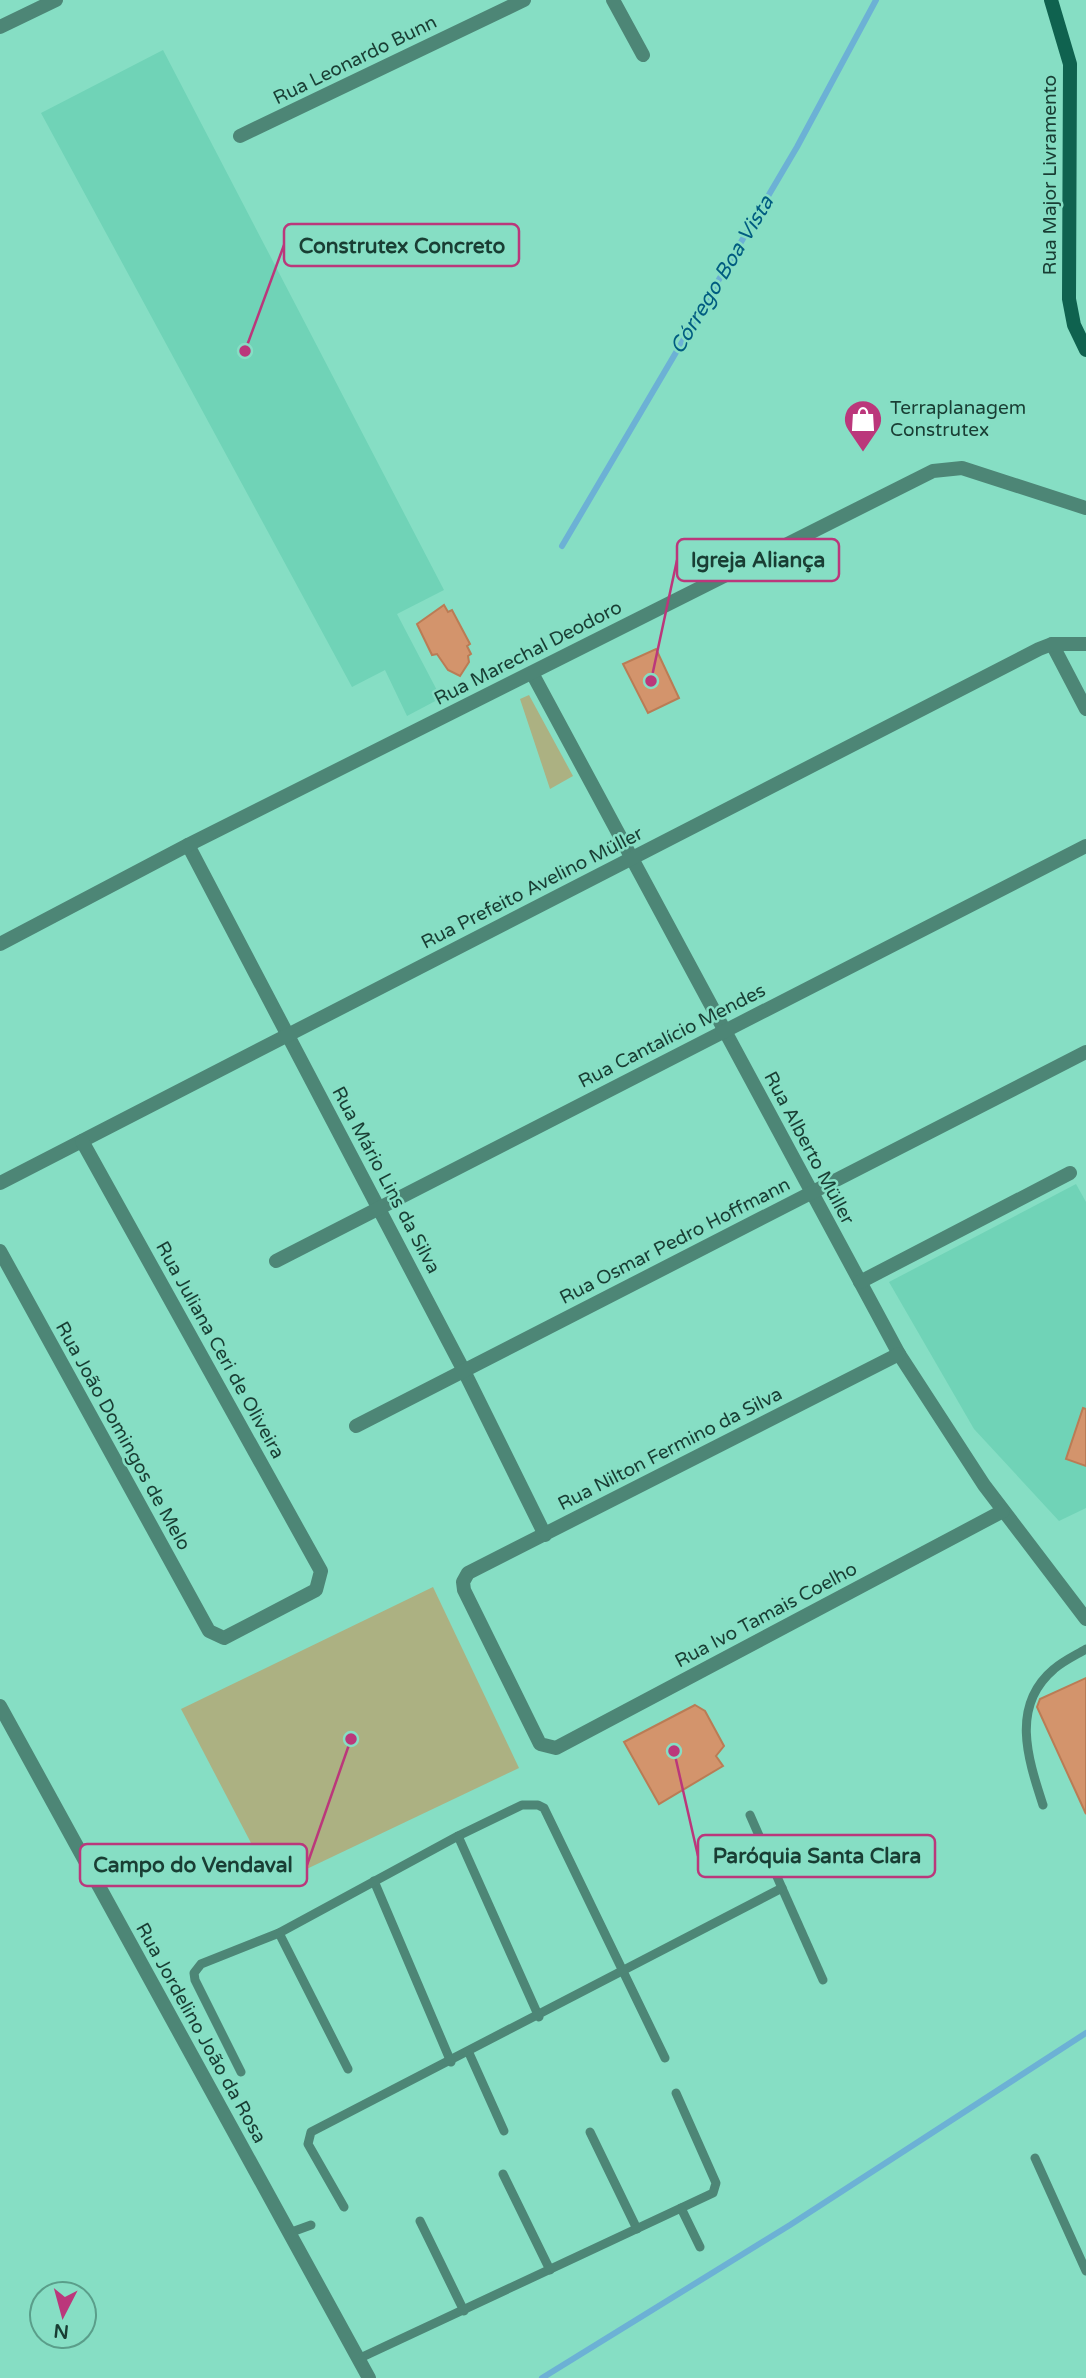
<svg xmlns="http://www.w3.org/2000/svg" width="1086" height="2378" viewBox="0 0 1086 2378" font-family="'Varela Round',sans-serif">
<rect width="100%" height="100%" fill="#86dec4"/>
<g fill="#70d3b7">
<polygon points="163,50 444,590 397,614 441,698 407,716 385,670 352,687 41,113"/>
<polygon points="1076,1184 1086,1202 1086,1508 1059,1521 974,1429 889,1282"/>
</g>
<g fill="#acb182">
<polygon points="529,695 573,776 550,789 520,699"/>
<polygon points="433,1587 519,1768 273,1885 181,1709"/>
</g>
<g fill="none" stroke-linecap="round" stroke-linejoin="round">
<g stroke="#6cb1d5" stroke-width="6">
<polyline points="562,546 797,147 876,0"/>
<polyline points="542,2378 790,2225 1086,2033"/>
</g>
</g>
<g fill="#d3946c" stroke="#ba7c55" stroke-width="2">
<polygon points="444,605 448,612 452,610 470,644 467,646 471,654 468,656 469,662 460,676 448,670 437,654 432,655 417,624"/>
<polygon points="656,649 679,698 648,713 623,664"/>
<polygon points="1083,1408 1086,1409 1086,1466 1066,1459"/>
<polygon points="1086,1678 1086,1814 1037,1707 1040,1699"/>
<polygon points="695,1705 705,1711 724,1746 716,1756 723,1766 659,1804 624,1742"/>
</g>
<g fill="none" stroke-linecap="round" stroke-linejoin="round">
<g stroke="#4d8676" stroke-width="9">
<path d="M1043,1805C1028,1759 1010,1706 1054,1669C1063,1661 1076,1655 1086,1649"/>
<polyline points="458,1836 539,2017"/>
<polyline points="374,1881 451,2062"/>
<polyline points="782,1888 823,1980"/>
<polyline points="279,1933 348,2069"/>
<polyline points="469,2053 504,2131"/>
<polyline points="241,2072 195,1980 194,1973 201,1964 279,1933 458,1836 522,1805 538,1805 544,1808 665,2058"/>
<polyline points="676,2093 716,2183 713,2193 681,2208"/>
<polyline points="590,2132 637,2229"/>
<polyline points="1035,2158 1086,2271"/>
<polyline points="503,2174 550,2270"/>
<polyline points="344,2207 308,2144 311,2132 782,1888 750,1815"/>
<polyline points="420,2221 464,2311"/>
<polyline points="289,2233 311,2225"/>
<polyline points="358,2359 681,2208 700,2247"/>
</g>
<g stroke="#4d8676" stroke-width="14">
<polyline points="613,0 643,55"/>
<polyline points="0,27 56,0"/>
<polyline points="240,136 524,0"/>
<polyline points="1052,644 1086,709"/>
<polyline points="532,673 899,1354 984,1485 1086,1619"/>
<polyline points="188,845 464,1371 545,1535"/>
<polyline points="0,944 188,845 933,471 962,468 1086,508"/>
<polyline points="0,1183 1039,649 1052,644 1086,644"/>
<polyline points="0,1251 209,1631 224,1638 316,1590 321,1571 82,1141"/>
<polyline points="276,1261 1086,846"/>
<polyline points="860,1282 1070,1173"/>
<polyline points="899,1354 468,1573 463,1582 464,1590 540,1744 556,1748 1003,1511"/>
<polyline points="356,1426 1086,1052"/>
<polyline points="0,1706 369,2378"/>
</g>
<polyline stroke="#0f624f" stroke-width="14" points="1051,0 1070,64 1069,299 1074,325 1086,350"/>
</g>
<defs>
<g id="shop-pin" transform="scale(2.0125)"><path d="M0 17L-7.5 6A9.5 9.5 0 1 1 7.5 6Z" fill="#bb377b" stroke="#86dec4"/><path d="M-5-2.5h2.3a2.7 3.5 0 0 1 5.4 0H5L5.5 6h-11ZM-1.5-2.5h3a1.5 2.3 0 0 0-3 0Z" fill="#fff"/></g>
</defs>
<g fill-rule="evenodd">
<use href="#shop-pin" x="863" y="419"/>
</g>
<g text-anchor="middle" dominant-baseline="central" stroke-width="5" stroke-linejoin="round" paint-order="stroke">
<g font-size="19" fill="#193e34" stroke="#86dec4">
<text transform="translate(355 60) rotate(-26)">Rua Leonardo Bunn</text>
<text transform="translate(1050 175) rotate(-90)">Rua Major Livramento</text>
<text transform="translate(528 653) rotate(-27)">Rua Marechal Deodoro</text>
<text transform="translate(532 888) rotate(-27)">Rua Prefeito Avelino Müller</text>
<text transform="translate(672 1036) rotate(-27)">Rua Cantalício Mendes</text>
<text transform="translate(809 1148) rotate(62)">Rua Alberto Müller</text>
<text transform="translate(386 1180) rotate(62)">Rua Mário Lins da Silva</text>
<text transform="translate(675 1241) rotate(-27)">Rua Osmar Pedro Hoffmann</text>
<text transform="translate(220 1350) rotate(61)">Rua Juliana Ceri de Oliveira</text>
<text transform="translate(123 1436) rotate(61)">Rua João Domingos de Melo</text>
<text transform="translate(670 1449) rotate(-27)">Rua Nilton Fermino da Silva</text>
<text transform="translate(766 1615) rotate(-28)">Rua Ivo Tamais Coelho</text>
<text transform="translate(201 2033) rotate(61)">Rua Jordelino João da Rosa</text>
</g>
<g font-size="19" fill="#193e34" stroke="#86dec4" text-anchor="start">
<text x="890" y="408">Terraplanagem<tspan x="890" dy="22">Construtex</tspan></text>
</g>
<g font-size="21" font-style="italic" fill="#005d81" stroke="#86dec4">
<text transform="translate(722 275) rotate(-59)">Córrego Boa Vista</text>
</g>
</g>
<path fill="none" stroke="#bb377b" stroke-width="2.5" d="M245 351L284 245M651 681L677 560M674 1751L698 1856M351 1739L307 1865"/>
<g fill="#bb377b" stroke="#86dec4" stroke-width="2.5">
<circle cx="245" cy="351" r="7"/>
<circle cx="651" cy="681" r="7"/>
<circle cx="674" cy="1751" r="7"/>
<circle cx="351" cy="1739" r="7"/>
</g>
<g fill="#86dec4" stroke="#bb377b" stroke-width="2.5">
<rect x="284" y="224" width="235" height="42" rx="7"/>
<rect x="677" y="539" width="162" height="42" rx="7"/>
<rect x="698" y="1835" width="237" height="42" rx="7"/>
<rect x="80" y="1844" width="227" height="42" rx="7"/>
</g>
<g font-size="21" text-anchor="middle" font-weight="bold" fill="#193e34">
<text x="402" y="253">Construtex Concreto</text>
<text x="758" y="567">Igreja Aliança</text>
<text x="817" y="1863">Paróquia Santa Clara</text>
<text x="193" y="1872">Campo do Vendaval</text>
</g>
<g transform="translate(63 2315) rotate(186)"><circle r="33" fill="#86dec4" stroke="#5a9e8a" stroke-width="2"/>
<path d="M0-5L12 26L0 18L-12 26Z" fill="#bb377b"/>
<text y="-10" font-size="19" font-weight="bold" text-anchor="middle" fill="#193e34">N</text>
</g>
</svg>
